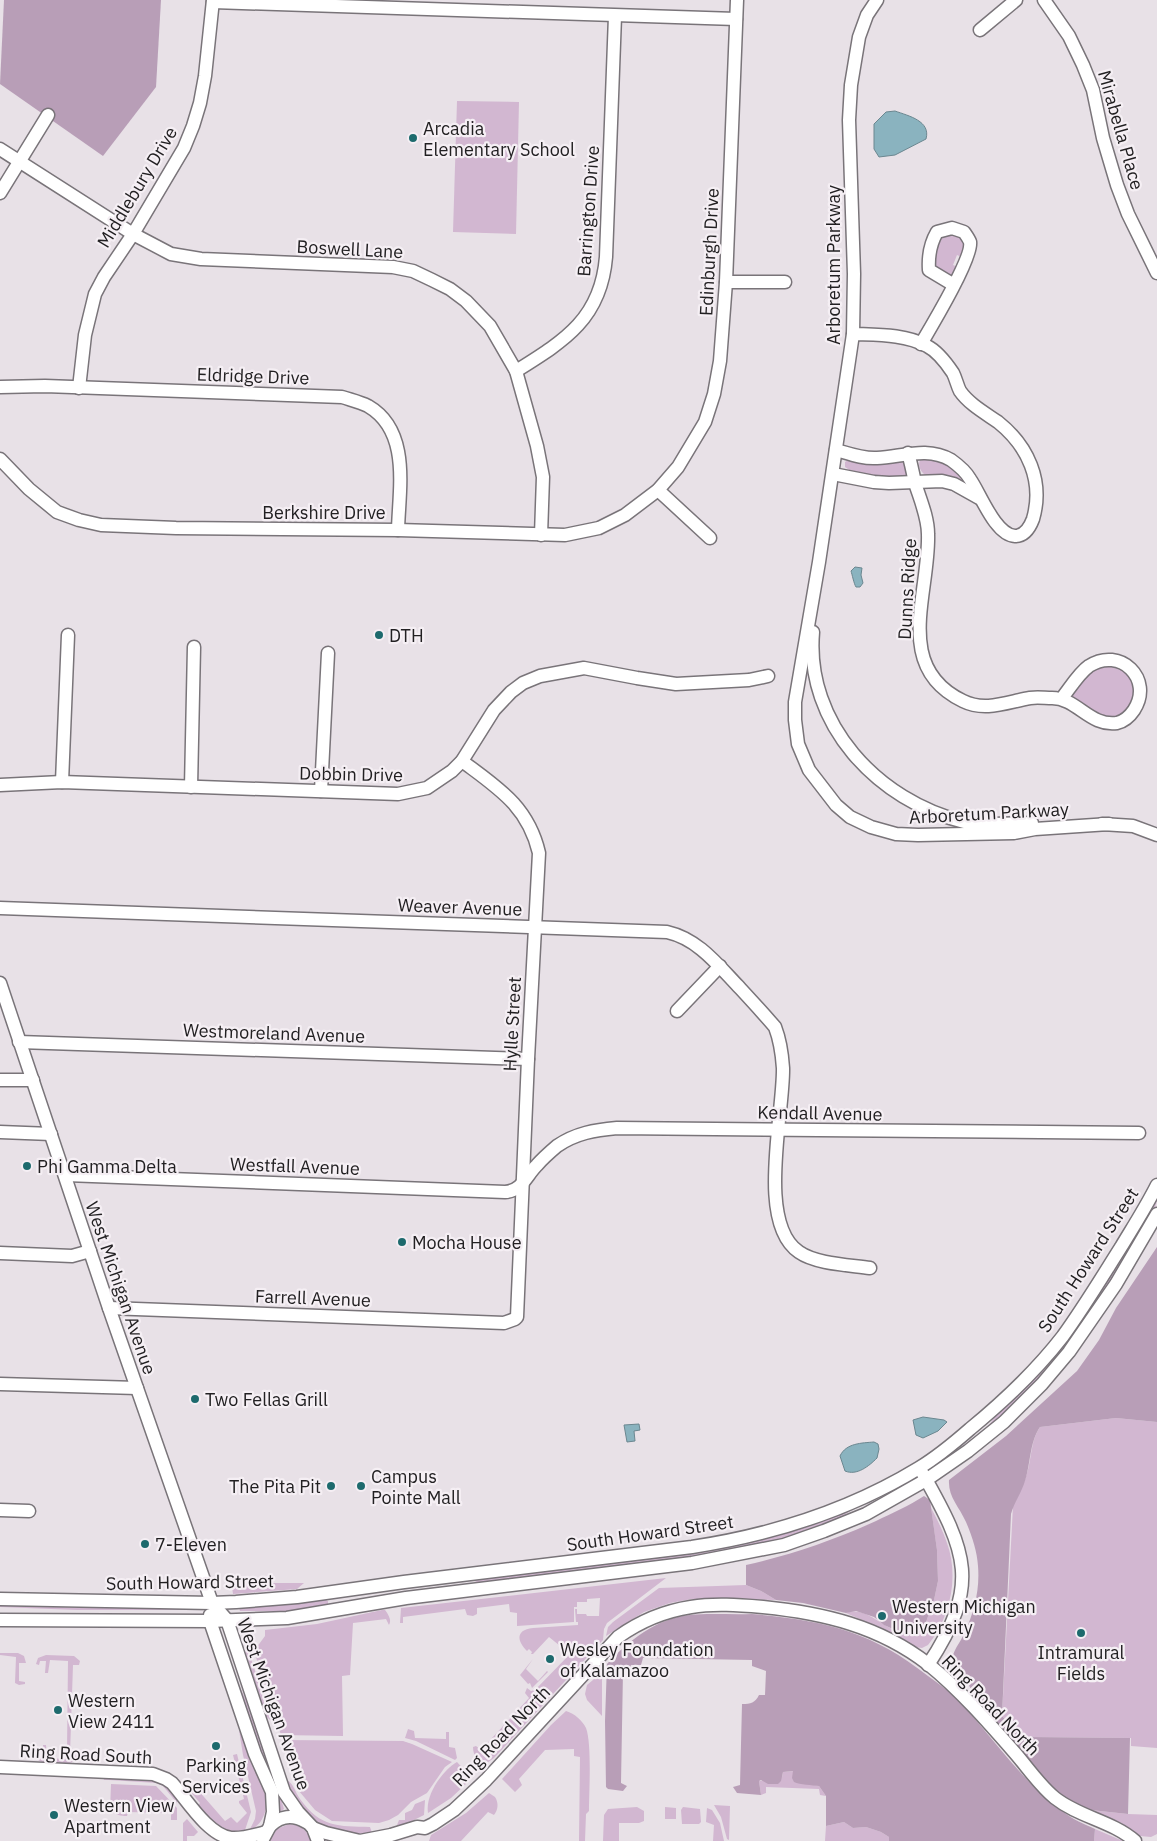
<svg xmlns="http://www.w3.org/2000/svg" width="1157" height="1841" viewBox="0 0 1157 1841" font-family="'IBM Plex Sans',sans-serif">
<rect width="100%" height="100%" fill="#e8e1e7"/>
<g fill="#d2b7d1">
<polygon points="457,101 519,102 516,234 453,232"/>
<path d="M948,232L965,238L964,258L957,255L953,265L960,268L952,276L935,267C931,255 937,239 948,232Z"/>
<path d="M921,458L944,461L971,486L957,479L925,475C920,471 917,464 921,458Z"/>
<path d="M904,459L907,476C895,482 865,474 851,471L845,467V462L848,460Z"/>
<path d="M1100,665L1122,667C1126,672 1133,678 1134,683C1139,703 1119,724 1099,715C1090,712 1081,703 1073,697C1073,686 1091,671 1100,665Z"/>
<path d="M1157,1197C1157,1214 1138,1237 1130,1251C1115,1274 1102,1297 1087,1319C1055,1366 1003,1421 956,1452L986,1429L998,1413L1017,1395Z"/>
<path d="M1116,1418L1157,1422V1748L1131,1746V1738L1029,1737L1025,1742L1002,1716L1013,1506C1020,1492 1026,1480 1029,1465C1032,1451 1032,1439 1040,1427Z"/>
<polygon points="860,1505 838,1519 795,1535 764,1544 711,1555 480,1583 471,1580 740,1544 764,1539"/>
<path d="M931,1508C937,1519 943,1531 947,1543C959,1576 951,1617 928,1645L922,1648L914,1647L880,1628L846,1613C860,1608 872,1617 883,1624C889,1628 896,1630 902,1633L926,1622L934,1600L938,1581L937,1550Z"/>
<path d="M666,1578L607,1623L604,1629L603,1640L494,1758L487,1763C478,1763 473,1756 473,1747L476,1746L481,1750L529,1698L525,1693L527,1688L531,1691L535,1690L570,1654L549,1637L533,1654H531L532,1652L529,1649L527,1651C517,1641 515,1630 533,1628L578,1625V1622H576L575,1609H577V1614H586L587,1616H599L600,1598L587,1599V1602H577V1607H574V1622L517,1626V1613L510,1612L509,1604L477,1608V1614L473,1616L467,1615L465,1609L403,1617V1623H400L401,1608Z"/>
<polygon points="248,1583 304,1583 297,1589 233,1594 232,1587 234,1585 241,1585"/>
<polygon points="746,1585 761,1591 776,1600 692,1599 670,1603 644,1612 606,1636 608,1627 613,1622 659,1588"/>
<polygon points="326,1600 328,1601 328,1606 297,1611 240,1611 239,1608"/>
<polygon points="0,1604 81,1608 184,1606 184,1610 77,1610 0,1607"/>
<path d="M382,1610H385C388,1614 392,1620 389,1625L386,1619L353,1623L350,1675L342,1676L343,1736L281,1735L254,1651L265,1636V1630L317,1624Z"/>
<polygon points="245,1651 249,1652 271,1721 266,1716"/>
<polygon points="0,1653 18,1653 24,1656 26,1663 19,1663 19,1681 25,1682 25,1684 19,1685 15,1683 16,1657 0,1655"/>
<path d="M46,1655L74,1656L80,1661L79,1665H73L70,1754L78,1756L77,1759C70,1767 39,1766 34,1756L35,1753H43V1745H46L47,1758L65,1759L67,1751L68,1661L50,1660L48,1673H45L46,1661H40L39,1665L36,1664L38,1658Z"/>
<polygon points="533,1659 526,1669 538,1681 547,1671 548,1672 532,1688 530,1683 528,1684 520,1675"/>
<polygon points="600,1674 602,1676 602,1716 587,1700 585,1694 587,1685"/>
<path d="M237,1684H238C259,1723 271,1767 284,1809L279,1812L277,1792L256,1742Z"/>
<path d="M566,1711C575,1714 582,1720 586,1728C592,1744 589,1792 589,1811L586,1814L585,1841H579L580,1757L574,1756V1749L545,1750L519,1779L522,1785L515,1792L502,1779L551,1725Z"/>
<polygon points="408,1729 414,1731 415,1738 446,1739 446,1732 449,1732 449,1747 455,1748 457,1758 455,1760 416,1741 405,1738"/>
<path d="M239,1730L265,1791L268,1808H266C264,1819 258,1827 249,1831L255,1819L256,1811L243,1755Z"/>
<polygon points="282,1740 403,1741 412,1744 452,1762 445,1767 427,1793 411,1802 398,1815 389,1820 379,1823 332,1821 315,1810 299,1791"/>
<path d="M237,1754L251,1812L244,1833C223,1837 210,1820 198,1805L200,1803L190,1791L200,1781L202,1784L197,1789L225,1821L231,1817L237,1823L247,1813L239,1803V1801L244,1799L233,1755Z"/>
<path d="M457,1762L468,1774V1782L451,1798L428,1813C425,1795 442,1771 457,1762Z"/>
<polygon points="794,1771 804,1783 819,1786 826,1796 820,1795 819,1789 766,1787 766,1793 761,1795 759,1781 782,1777 783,1772"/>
<polygon points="103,1777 155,1780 167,1786 177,1799 177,1803 163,1786 157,1783 109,1780 104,1780"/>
<path d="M287,1780C294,1784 295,1792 300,1799C321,1828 338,1826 370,1827L372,1833C364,1833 356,1834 348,1834C319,1832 295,1806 287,1780Z"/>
<path d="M111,1784L156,1786L177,1808V1820H171V1813L128,1812L127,1816C121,1816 116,1815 110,1811Z"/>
<path d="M489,1793L495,1797C499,1803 498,1810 494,1815L488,1812L461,1841H429L431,1835L466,1813Z"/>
<polygon points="425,1800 424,1815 404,1825 397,1825 399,1820 405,1820 405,1813 412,1810 415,1804"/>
<polygon points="714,1805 730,1806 729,1840 727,1839 721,1817"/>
<polygon points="637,1807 644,1811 644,1821 639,1823 619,1823 619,1841 603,1841 604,1815 608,1809"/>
<polygon points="665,1807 676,1808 676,1819 665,1819"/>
<polygon points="683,1807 700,1809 701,1822 699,1824 682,1824 681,1810"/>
<polygon points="707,1808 712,1810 720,1823 724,1841 713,1841 714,1825 706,1822"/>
<polygon points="1081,1809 1128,1814 1157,1815 1157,1834 1151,1837 1140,1836 1121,1823"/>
<polygon points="187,1819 198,1832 194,1836 187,1836 187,1841 183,1841 183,1823"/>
<polygon points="844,1822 853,1828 866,1827 881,1832 889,1837 889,1841 825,1841 826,1826"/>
<path d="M289,1824C301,1825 307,1830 311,1841H270L277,1829Z"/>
<polygon points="1095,1829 1123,1841 1094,1841"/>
</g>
<g fill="#b89eb7">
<polygon points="4,0 161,0 156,87 103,156 0,84"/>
<path d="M1157,1247V1422L1116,1418L1040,1427C1029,1443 1031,1465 1024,1484C1020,1495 1014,1503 1011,1514L1002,1716L1025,1741L1029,1737L1130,1738L1128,1814L1081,1809L1053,1790L1020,1749L978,1701L964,1677L950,1665L949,1662H952C952,1651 960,1643 964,1634C974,1613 980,1590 978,1566C977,1551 972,1536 966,1522C959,1506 948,1497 949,1480L1006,1436L1077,1371L1099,1340L1116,1308Z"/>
<path d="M924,1496L930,1500L937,1550L938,1581L934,1600L926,1622L923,1628L915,1635L902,1633L884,1625L874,1617L856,1611L846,1613L803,1603L776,1600L761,1591L746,1585V1565C791,1555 834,1540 876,1521C892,1513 909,1506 924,1496Z"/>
<path d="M752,1614C822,1620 872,1631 928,1676C937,1683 947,1689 955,1697C991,1734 1020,1780 1062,1811C1072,1819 1084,1824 1095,1829L1094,1841H889V1837L881,1832L866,1827L853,1828L844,1822L826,1826V1796L819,1786C812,1785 800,1785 794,1782L792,1778L793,1771L783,1772L781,1781L778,1784H768L761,1780L759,1781L761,1795L737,1793L733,1787L740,1785L742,1704C751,1704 755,1703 759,1695H765L766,1671L752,1666V1660L643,1658L641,1665H631L629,1671H623L621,1783L627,1786L623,1791L608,1789L606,1787L605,1721L607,1664C628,1641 657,1618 690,1615C710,1613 732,1615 752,1614Z"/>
</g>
<g fill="#8ab3bf" stroke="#6b8790">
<path d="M895,111C909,116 931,121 926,139L895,155L879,157L874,149V124L886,112Z"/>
<path d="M855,567L862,568L861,575L863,583L860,587H856C854,584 852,574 851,571Z"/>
<polygon points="923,1417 944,1420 947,1422 938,1431 923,1438 916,1435 913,1420"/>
<polygon points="639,1424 640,1430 634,1431 635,1441 627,1442 624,1425"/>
<path d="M874,1442L878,1444L879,1449L877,1458C869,1466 857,1476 845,1471L840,1456C846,1443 862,1443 874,1442Z"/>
</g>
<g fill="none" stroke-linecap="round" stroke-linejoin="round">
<g stroke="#797479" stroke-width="15">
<g id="minor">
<polyline points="877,0 867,15 859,37 851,85 849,120 854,274 853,334 819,562 795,702 795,720 798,744 809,770 836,805 850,817 871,827 896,834 918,835 1014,833 1035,829 1109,824"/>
<polyline points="1044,0 1069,36 1083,65 1093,90 1103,138 1117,185 1128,214 1157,273"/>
<polyline points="213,2 736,19"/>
<polyline points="980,30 1016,0"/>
<polyline points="0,149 133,234 171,254 201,259 393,267 413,271 432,280 450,289 466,301 490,326 516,371 537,446 543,477 541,535"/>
<polyline points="0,193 48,115"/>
<polyline points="726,282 785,282"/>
<path d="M921,344C931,327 973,257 970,242C969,239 966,235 964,232L952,228L937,232C930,244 928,255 929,270L954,285"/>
<path d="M516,371C564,341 601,319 606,257L615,16"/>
<path d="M0,387L45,386L342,397C351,400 360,402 368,406C411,431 399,489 398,530"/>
<polyline points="79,388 85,335 95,294 104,277 133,234 184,148 193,126 200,103 205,76 213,0"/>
<path d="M836,450C850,454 863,459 877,458C902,457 927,446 951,460C958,465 966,472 970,479C980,493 995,535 1015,536C1025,536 1030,527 1033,519C1044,481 1028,446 998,422C985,413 969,404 960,391C957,385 956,379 953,373C947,364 937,351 927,346C905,334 877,335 853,334"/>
<path d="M908,453C911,463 913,473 915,483C920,499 928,517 928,534C930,593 892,667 963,701C985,712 1007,702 1030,698C1037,697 1045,698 1052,698C1077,698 1090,727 1117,723C1125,721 1130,716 1134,710C1154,679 1120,646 1089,666C1079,673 1070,688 1062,698"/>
<polyline points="0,459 29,489 57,512 79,520 101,525 176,528 398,530 565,535 599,528 625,515 658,490 678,467 705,422 714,394 720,361 726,282 737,0"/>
<polyline points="833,474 874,482 889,483 942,481 954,484 979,498"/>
<polyline points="658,490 710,538"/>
<path d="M813,632C805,724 878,801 964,822C982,826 1013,823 1032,823"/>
<polyline points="62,782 68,635"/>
<polyline points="0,785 62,782 398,794 427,788 452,771 462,761 494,710 511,692 523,683 540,676 584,668 637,678 676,684 749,680 768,676"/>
<polyline points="191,787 194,647"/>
<polyline points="321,791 328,653"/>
<polyline points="1102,824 1133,826 1157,835"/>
<path d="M0,908L667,932C698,939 717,964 738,986C750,999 763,1013 775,1027C780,1040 782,1053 783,1068C784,1113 756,1223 799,1252C816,1264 850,1265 870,1268"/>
<polyline points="0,983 109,1308 212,1603 227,1620 284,1792 298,1812 313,1828 318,1841"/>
<polyline points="677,1011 720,966"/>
<polyline points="19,1042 528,1059"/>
<polyline points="0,1080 33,1080"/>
<polyline points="0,1132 51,1134"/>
<path d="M66,1175L505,1192C522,1191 526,1176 537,1165C543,1158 550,1152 557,1146C576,1133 595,1130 617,1128L1139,1133"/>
<polyline points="0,1253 72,1256 90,1251"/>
<path d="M109,1308L504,1323L515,1319L517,1317L528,1059L539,853C528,806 498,788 462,761"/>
<polyline points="0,1384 137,1388"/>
<path d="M923,1474C967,1552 981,1585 928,1665"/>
<polyline points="0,1510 29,1511"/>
<path d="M0,1599L212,1603L236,1602L297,1597L404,1582L692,1547C771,1535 850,1510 919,1468C937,1457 954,1443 970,1429C1004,1401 1036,1371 1063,1336C1084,1307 1102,1277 1121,1247C1133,1227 1146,1207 1157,1185"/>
<polyline points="210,1615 210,1621 255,1754 272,1792 273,1812 270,1826 263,1839"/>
<polyline points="0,1620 210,1621 287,1618 406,1598 692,1563 784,1545 824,1531 866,1514 926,1480 968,1451 1004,1422 1042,1384 1069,1352 1116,1284 1157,1214"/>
<path d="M0,1767L153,1774L166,1779L172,1783C187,1800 208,1835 231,1838C243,1839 255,1835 266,1832"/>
<path d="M270,1826C280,1816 293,1814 306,1822"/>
<path d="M313,1828L326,1833L360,1841L391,1835L417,1827L425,1828L433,1824L454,1810L486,1780L618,1637C639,1622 665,1611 691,1607C714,1603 739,1605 763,1607C823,1613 879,1626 928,1664C960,1690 988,1722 1015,1753C1028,1768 1040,1786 1055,1798C1079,1817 1112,1821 1135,1841"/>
</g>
</g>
<use href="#minor" stroke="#fff" stroke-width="12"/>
</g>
<g fill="#1d6a6d" stroke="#f5eff4" stroke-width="2">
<circle cx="413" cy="138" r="5"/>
<circle cx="379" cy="635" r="5"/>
<circle cx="27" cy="1166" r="5"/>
<circle cx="402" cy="1242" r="5"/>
<circle cx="195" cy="1399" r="5"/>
<circle cx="331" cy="1486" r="5"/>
<circle cx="361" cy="1486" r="5"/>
<circle cx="145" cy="1544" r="5"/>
<circle cx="882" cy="1616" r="5"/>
<circle cx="1081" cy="1633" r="5"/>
<circle cx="550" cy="1659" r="5"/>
<circle cx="58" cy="1710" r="5"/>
<circle cx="216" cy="1746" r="5"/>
<circle cx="54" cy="1815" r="5"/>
</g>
<g text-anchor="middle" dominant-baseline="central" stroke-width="4.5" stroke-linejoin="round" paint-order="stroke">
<g font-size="18" fill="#222022" stroke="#f5eff4" text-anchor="start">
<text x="423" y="128">Arcadia<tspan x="423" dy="21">Elementary School</tspan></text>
<text x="389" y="635">DTH</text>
<text x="37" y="1166">Phi Gamma Delta</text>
<text x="412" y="1242">Mocha House</text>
<text x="205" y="1399">Two Fellas Grill</text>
<text x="371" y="1476">Campus<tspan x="371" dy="21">Pointe Mall</tspan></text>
<text x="321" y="1486" text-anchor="end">The Pita Pit</text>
<text x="155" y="1544">7-Eleven</text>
<text x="892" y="1606">Western Michigan<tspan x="892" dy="21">University</tspan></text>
<text x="560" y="1649">Wesley Foundation<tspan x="560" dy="21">of Kalamazoo</tspan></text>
<text x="1081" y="1652" text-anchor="middle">Intramural<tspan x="1081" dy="21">Fields</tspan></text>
<text x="68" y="1700">Western<tspan x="68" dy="21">View 2411</tspan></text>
<text x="216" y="1765" text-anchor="middle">Parking<tspan x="216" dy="21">Services</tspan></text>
<text x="64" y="1805">Western View<tspan x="64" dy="21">Apartment</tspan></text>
</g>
<g font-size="18" fill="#222022" stroke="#f5eff4">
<text transform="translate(1121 130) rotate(74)">Mirabella Place</text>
<text transform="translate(137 187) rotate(-59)">Middlebury Drive</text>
<text transform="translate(588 211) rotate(-86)">Barrington Drive</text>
<text transform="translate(350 249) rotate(3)">Boswell Lane</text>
<text transform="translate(709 252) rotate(-87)">Edinburgh Drive</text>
<text transform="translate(833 265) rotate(-90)">Arboretum Parkway</text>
<text transform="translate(253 376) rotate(2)">Eldridge Drive</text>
<text x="324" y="512">Berkshire Drive</text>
<text transform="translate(907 589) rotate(-87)">Dunns Ridge</text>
<text transform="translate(351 774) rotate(1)">Dobbin Drive</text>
<text transform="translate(989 813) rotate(-3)">Arboretum Parkway</text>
<text transform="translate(460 907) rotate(2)">Weaver Avenue</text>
<text transform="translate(512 1024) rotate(-87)">Hylle Street</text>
<text transform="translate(274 1033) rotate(2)">Westmoreland Avenue</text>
<text transform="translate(820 1113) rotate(1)">Kendall Avenue</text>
<text transform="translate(295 1166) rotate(2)">Westfall Avenue</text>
<text transform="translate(1088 1260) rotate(-57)">South Howard Street</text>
<text transform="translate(121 1288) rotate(71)">West Michigan Avenue</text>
<text transform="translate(313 1298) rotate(2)">Farrell Avenue</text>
<text transform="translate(650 1533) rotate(-8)">South Howard Street</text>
<text transform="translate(190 1582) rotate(-1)">South Howard Street</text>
<text transform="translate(274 1704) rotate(70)">West Michigan Avenue</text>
<text transform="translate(991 1705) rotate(46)">Ring Road North</text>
<text transform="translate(501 1736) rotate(-46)">Ring Road North</text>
<text transform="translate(86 1754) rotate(3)">Ring Road South</text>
</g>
</g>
</svg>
